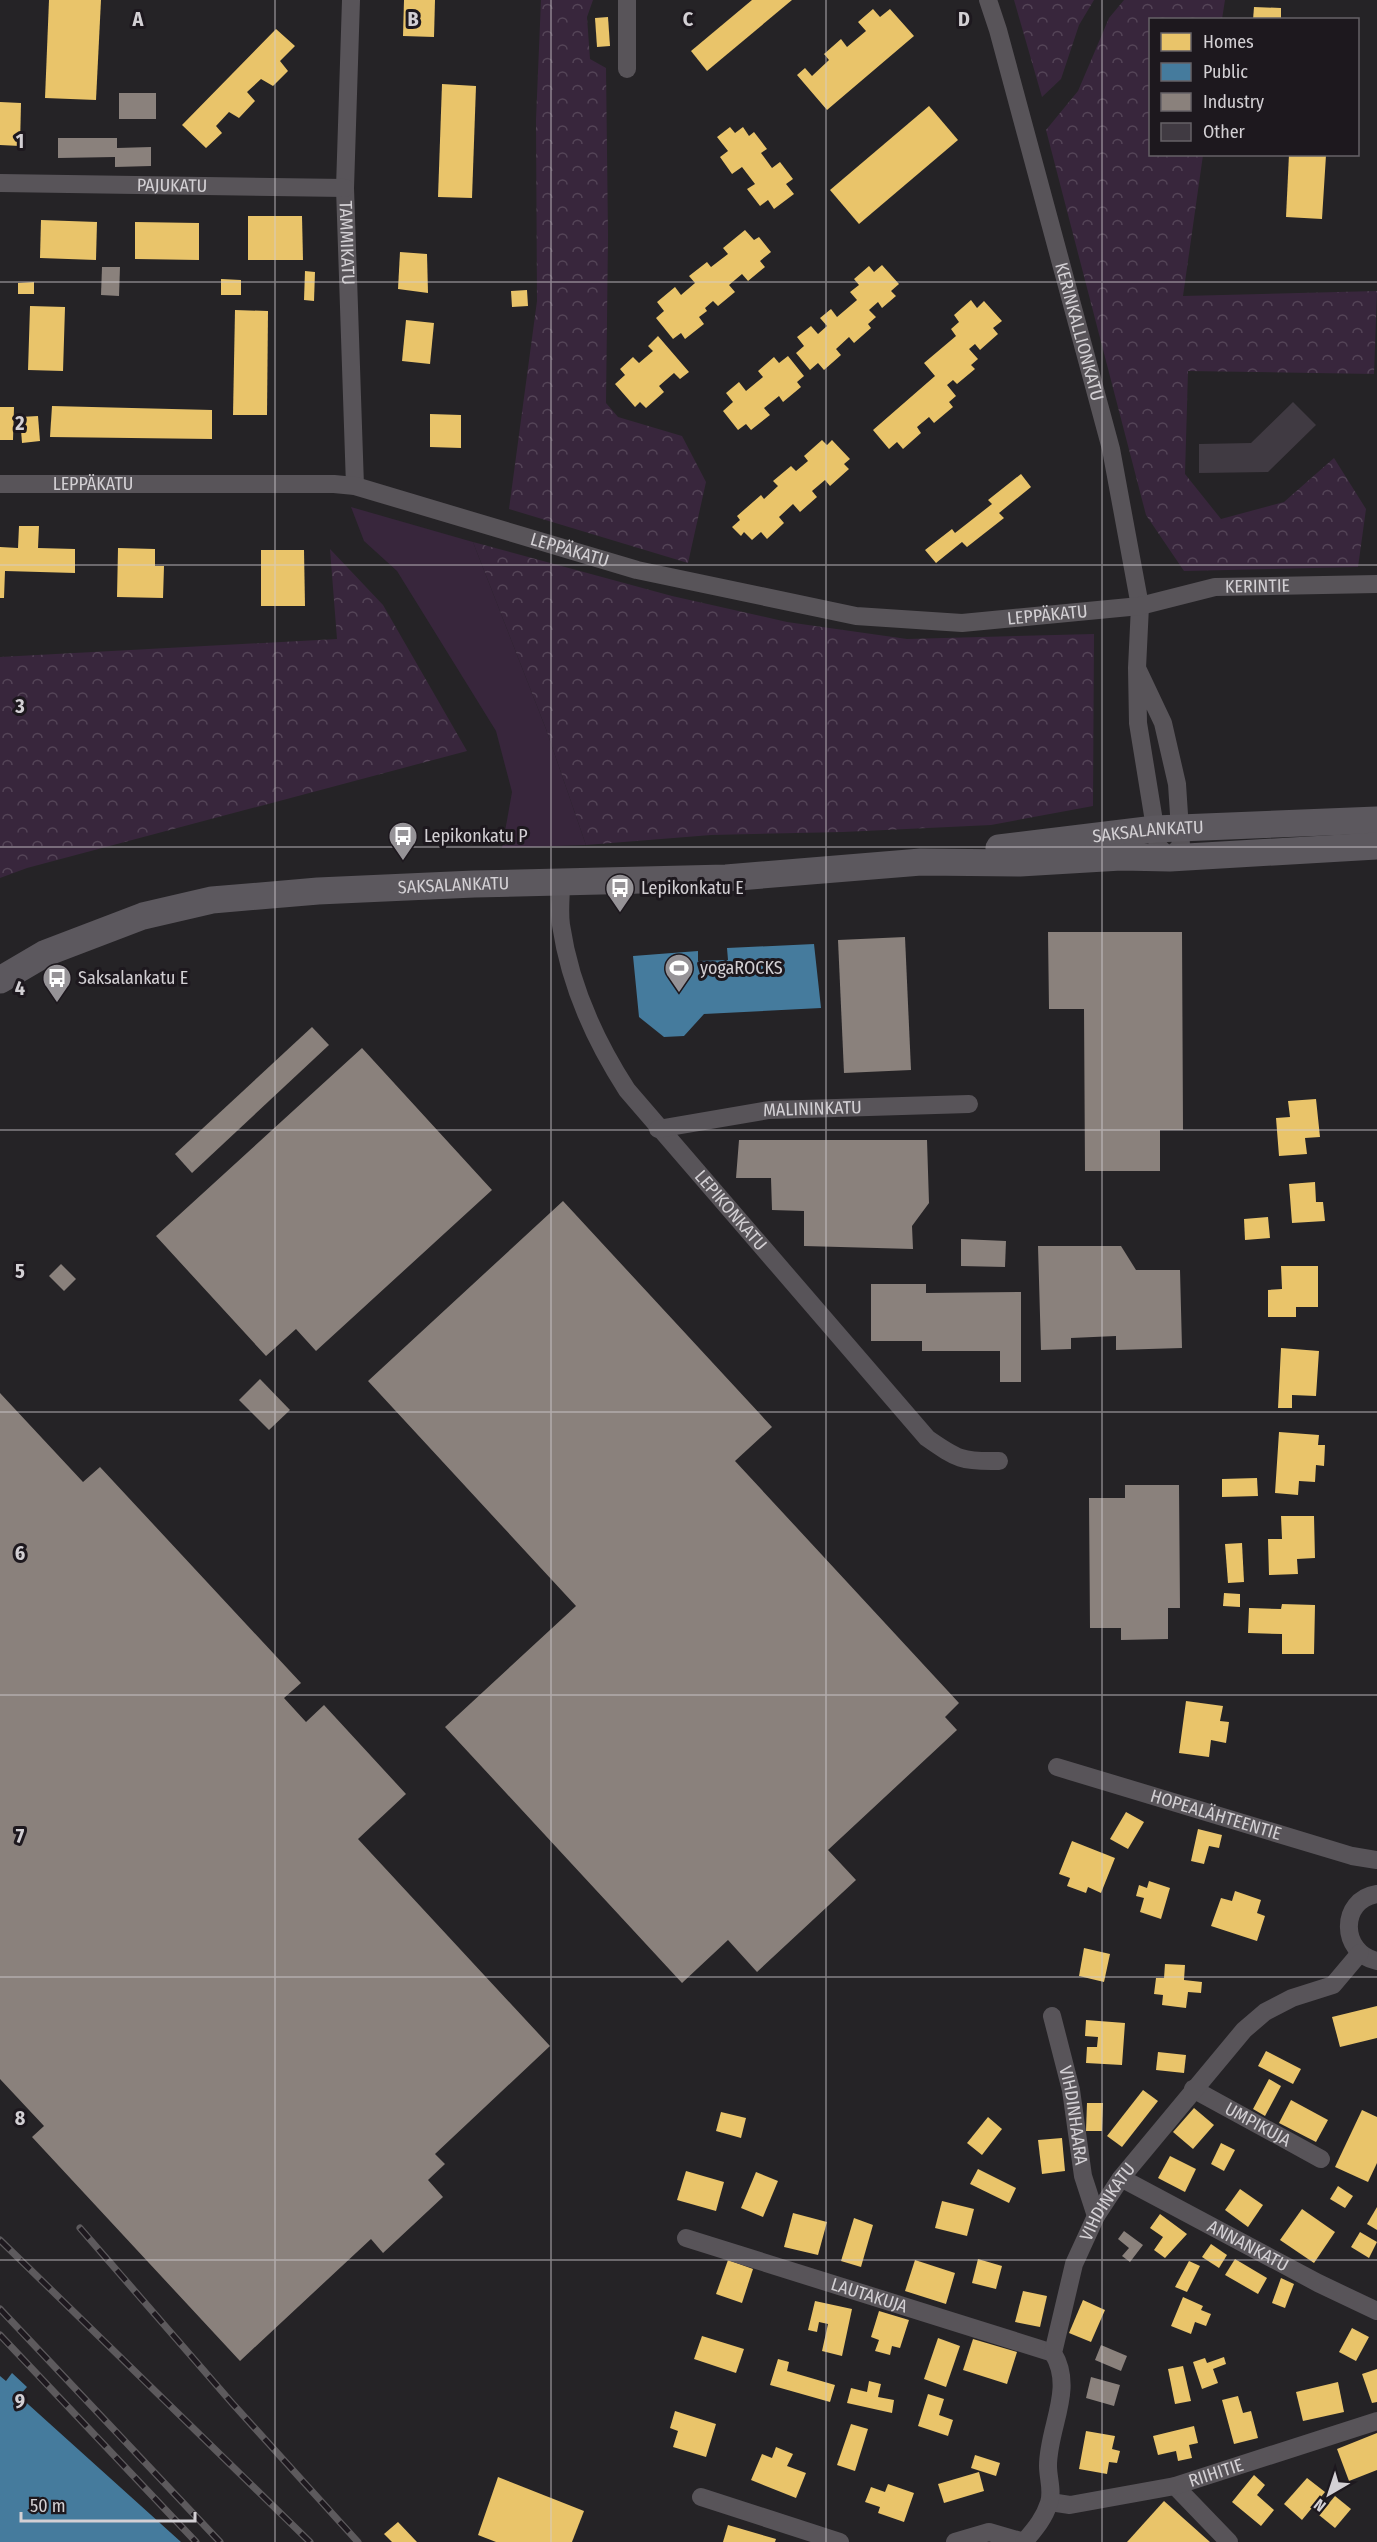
<svg xmlns="http://www.w3.org/2000/svg" width="1377" height="2542" viewBox="0 0 1377 2542" font-family="'Fira Sans Condensed',sans-serif">
<defs>
<pattern id="forest-crowns" width="20" height="18" patternUnits="userSpaceOnUse" patternTransform="scale(1.5)"><rect width="20" height="18" fill="#38263c"/><path d="M2 6a3 3 0 1 1 6 0M12 15a3 3 0 1 1 6 0" fill="none" stroke="#544457"/></pattern>
</defs>
<rect width="100%" height="100%" fill="#252326"/>
<polygon fill="#38263c" points="351,507 473,542 546,729 586,845 502,848 512,792 496,731 397,571 364,541"/>
<g fill="url(#forest-crowns)">
<polygon points="541,0 593,0 587,17 590,59 606,68 608,236 606,403 618,417 682,436 706,482 688,563 509,509 537,301 536,120"/>
<polygon points="1014,0 1094,0 1079,25 1061,79 1042,97"/>
<polygon points="1124,0 1225,0 1222,19 1150,20 1150,154 1203,155 1183,296 1377,291 1374,374 1188,371 1185,474 1221,519 1284,502 1334,458 1366,509 1358,567 1184,571 1146,515 1046,130 1078,91 1109,18"/>
<polygon points="473,542 672,596 787,622 907,639 1094,634 1093,806 991,825 843,832 711,835 586,845 546,729"/>
<polygon points="330,549 383,605 467,751 27,868 0,878 0,657 337,639"/>
</g>
<g fill="#e9c46a">
<polygon points="49,0 101,0 96,100 45,98"/>
<polygon points="404,0 435,0 434,37 403,36"/>
<polygon points="752,0 792,0 707,71 691,51"/>
<polygon points="1254,7 1281,8 1281,20 1253,20"/>
<polygon points="873,9 880,17 890,9 914,36 827,110 797,75 805,68 812,76 829,60 824,54 841,39 847,47 866,31 858,22"/>
<polygon points="608,17 610,46 597,47 595,18"/>
<polygon points="276,29 295,46 280,61 288,71 273,86 261,79 247,92 255,101 239,118 229,112 216,126 222,133 206,148 182,125"/>
<polygon points="442,84 476,86 472,198 438,197"/>
<polygon points="0,102 21,103 20,146 0,145"/>
<polygon points="929,106 958,140 859,224 830,190"/>
<polygon points="730,127 735,133 743,127 749,136 754,132 767,149 761,153 772,168 780,162 793,179 786,184 794,194 774,209 768,200 760,206 747,189 755,184 742,167 732,174 720,157 728,151 717,137"/>
<polygon points="1289,154 1326,155 1322,219 1286,217"/>
<polygon points="248,216 302,216 303,260 248,260"/>
<polygon points="41,220 97,222 96,260 40,258"/>
<polygon points="135,222 199,223 199,260 135,259"/>
<polygon points="745,230 754,240 759,237 771,252 760,261 765,267 748,281 742,274 729,285 735,292 718,306 713,301 705,308 707,311 699,317 704,324 685,339 681,333 673,339 656,318 664,311 657,302 675,287 681,295 695,283 689,276 707,262 711,267 728,254 723,248"/>
<polygon points="400,252 427,254 428,293 398,289"/>
<polygon points="882,265 899,284 891,291 896,296 882,308 878,302 869,310 876,317 868,324 871,328 854,343 849,337 836,349 841,355 824,370 818,363 810,370 796,353 804,346 797,337 811,326 818,334 827,326 820,318 831,309 837,317 857,300 850,292 859,285 854,279 869,266 874,272"/>
<polygon points="305,271 315,272 314,301 304,300"/>
<polygon points="221,279 241,280 241,295 221,295"/>
<polygon points="34,282 34,294 18,294 18,283"/>
<polygon points="527,290 528,306 512,307 511,291"/>
<polygon points="971,300 977,308 984,301 1002,321 993,328 998,334 980,350 975,344 969,349 978,359 971,365 975,369 957,384 953,380 947,385 956,396 949,402 953,407 934,423 929,417 917,427 921,433 903,449 897,442 889,449 873,430 935,376 924,363 956,336 951,329 959,322 954,315"/>
<polygon points="30,306 65,307 63,371 28,370"/>
<polygon points="235,310 268,311 267,415 233,415"/>
<polygon points="406,320 434,323 430,364 402,361"/>
<polygon points="658,336 689,372 680,379 674,373 659,386 664,392 646,408 640,402 635,407 615,384 625,375 620,369 633,357 639,363 653,351 648,346"/>
<polygon points="788,356 804,376 797,382 801,387 783,402 779,396 764,408 770,415 751,430 746,424 738,430 723,411 733,402 726,393 739,382 746,391 763,377 758,371 774,357 779,363"/>
<polygon points="52,406 212,410 212,439 50,437"/>
<polygon points="0,407 14,407 13,440 0,440"/>
<polygon points="430,414 461,415 461,448 430,447"/>
<polygon points="38,416 40,441 22,443 20,417"/>
<polygon points="822,440 827,445 832,440 850,459 844,464 849,469 830,486 825,480 812,491 817,497 800,512 793,504 779,517 784,523 767,539 761,532 752,540 744,532 741,536 732,527 740,520 737,516 761,495 764,499 778,486 773,481 791,466 796,471 808,461 804,456"/>
<polygon points="1021,474 1031,487 999,513 1004,518 967,547 962,542 936,563 925,550 952,529 955,533 992,504 988,500"/>
<polygon points="19,526 39,526 38,548 75,549 75,573 5,571 4,598 0,598 0,547 18,548"/>
<polygon points="118,548 155,549 155,566 164,566 163,598 117,597"/>
<polygon points="261,550 304,550 305,606 261,606"/>
<polygon points="1316,1099 1320,1137 1305,1138 1307,1154 1279,1156 1276,1118 1290,1117 1288,1101"/>
<polygon points="1315,1182 1316,1202 1323,1202 1325,1221 1292,1223 1289,1184"/>
<polygon points="1268,1217 1270,1238 1245,1240 1244,1219"/>
<polygon points="1281,1266 1318,1266 1318,1307 1296,1307 1296,1317 1268,1317 1268,1290 1282,1289"/>
<polygon points="1281,1348 1319,1351 1316,1396 1292,1395 1292,1408 1278,1408"/>
<polygon points="1279,1432 1319,1435 1318,1445 1325,1445 1324,1466 1316,1465 1315,1482 1299,1481 1298,1495 1275,1493"/>
<polygon points="1257,1478 1258,1496 1222,1497 1222,1479"/>
<polygon points="1281,1516 1314,1516 1315,1558 1297,1559 1298,1574 1269,1575 1268,1539 1282,1539"/>
<polygon points="1242,1543 1244,1582 1228,1583 1225,1544"/>
<polygon points="1224,1593 1240,1594 1240,1607 1223,1606"/>
<polygon points="1282,1604 1315,1605 1314,1654 1282,1654 1282,1634 1248,1633 1249,1608 1281,1609"/>
<polygon points="1186,1701 1223,1706 1220,1721 1229,1722 1226,1743 1211,1740 1209,1757 1179,1753"/>
<polygon points="1126,1812 1144,1822 1128,1849 1110,1839"/>
<polygon points="1198,1829 1222,1835 1219,1848 1209,1846 1204,1864 1191,1861"/>
<polygon points="1072,1841 1115,1858 1101,1893 1088,1887 1086,1893 1067,1886 1070,1878 1059,1874"/>
<polygon points="1149,1881 1170,1888 1161,1919 1140,1912 1144,1898 1136,1896 1139,1885 1147,1888"/>
<polygon points="1235,1891 1261,1900 1257,1913 1265,1916 1257,1941 1211,1926 1221,1898 1232,1901"/>
<polygon points="1084,1948 1110,1954 1104,1982 1079,1976"/>
<polygon points="1165,1964 1185,1965 1184,1980 1202,1982 1201,1993 1188,1992 1186,2008 1162,2005 1163,1995 1154,1994 1156,1978 1164,1978"/>
<polygon points="1377,2006 1377,2038 1340,2047 1332,2017"/>
<polygon points="1086,2020 1125,2023 1122,2065 1086,2063 1087,2047 1097,2047 1098,2037 1085,2036"/>
<polygon points="1266,2051 1301,2069 1293,2084 1258,2066"/>
<polygon points="1158,2052 1186,2055 1184,2073 1156,2070"/>
<polygon points="1269,2079 1281,2086 1265,2116 1253,2109"/>
<polygon points="1143,2090 1158,2101 1122,2147 1107,2136"/>
<polygon points="1291,2100 1328,2120 1316,2142 1279,2123"/>
<polygon points="1087,2103 1103,2103 1102,2131 1086,2131"/>
<polygon points="1194,2108 1214,2125 1193,2149 1173,2132"/>
<polygon points="1362,2110 1377,2117 1377,2163 1368,2182 1335,2167"/>
<polygon points="721,2112 746,2118 741,2138 716,2131"/>
<polygon points="988,2117 1002,2129 982,2155 967,2143"/>
<polygon points="1062,2138 1065,2171 1042,2174 1038,2140"/>
<polygon points="1221,2143 1235,2150 1224,2171 1211,2164"/>
<polygon points="1170,2156 1196,2169 1185,2192 1158,2178"/>
<polygon points="978,2169 1016,2188 1009,2203 970,2184"/>
<polygon points="686,2171 724,2182 716,2211 677,2200"/>
<polygon points="756,2172 778,2181 763,2217 741,2208"/>
<polygon points="1338,2186 1353,2196 1345,2208 1330,2199"/>
<polygon points="1240,2189 1263,2205 1248,2227 1225,2210"/>
<polygon points="942,2201 974,2209 967,2236 935,2228"/>
<polygon points="1377,2207 1377,2230 1367,2224"/>
<polygon points="1302,2209 1335,2232 1314,2263 1280,2240"/>
<polygon points="793,2213 827,2222 818,2255 784,2247"/>
<polygon points="1160,2214 1187,2234 1165,2258 1154,2250 1163,2237 1150,2228"/>
<polygon points="854,2218 873,2225 861,2267 841,2261"/>
<polygon points="1360,2232 1377,2242 1369,2258 1351,2247"/>
<polygon points="1211,2244 1227,2255 1219,2268 1202,2257"/>
<polygon points="978,2259 1002,2266 996,2289 972,2283"/>
<polygon points="1235,2259 1267,2278 1258,2294 1225,2275"/>
<polygon points="728,2260 753,2269 742,2303 716,2294"/>
<polygon points="915,2260 955,2273 946,2304 905,2291"/>
<polygon points="1189,2261 1200,2266 1187,2292 1175,2287"/>
<polygon points="1281,2278 1294,2284 1285,2308 1272,2303"/>
<polygon points="1023,2291 1047,2296 1040,2327 1015,2322"/>
<polygon points="1183,2297 1203,2306 1201,2310 1211,2314 1206,2326 1195,2322 1191,2334 1171,2326"/>
<polygon points="1083,2300 1105,2310 1091,2342 1069,2333"/>
<polygon points="815,2301 852,2309 842,2356 822,2351 828,2324 819,2322 817,2332 808,2330"/>
<polygon points="879,2311 909,2320 900,2348 892,2346 890,2355 875,2351 879,2340 871,2337"/>
<polygon points="1352,2328 1369,2337 1356,2361 1339,2352"/>
<polygon points="702,2336 744,2349 736,2373 694,2359"/>
<polygon points="938,2338 960,2346 946,2387 924,2379"/>
<polygon points="973,2339 1017,2352 1007,2384 963,2370"/>
<polygon points="1224,2357 1226,2364 1213,2369 1218,2383 1202,2389 1193,2362 1205,2358 1207,2363"/>
<polygon points="778,2359 789,2362 787,2371 835,2385 830,2402 770,2385"/>
<polygon points="1183,2366 1191,2401 1175,2404 1168,2369"/>
<polygon points="1377,2369 1377,2402 1372,2403 1362,2374"/>
<polygon points="869,2381 881,2384 878,2397 894,2400 892,2413 847,2403 851,2388 867,2392"/>
<polygon points="1338,2382 1344,2412 1303,2421 1296,2392"/>
<polygon points="928,2394 944,2399 939,2415 953,2420 948,2436 918,2426"/>
<polygon points="1238,2396 1243,2413 1251,2411 1258,2438 1234,2444 1222,2400"/>
<polygon points="675,2411 716,2424 706,2457 673,2447 678,2431 670,2428"/>
<polygon points="851,2424 868,2429 855,2471 837,2465"/>
<polygon points="1194,2426 1198,2443 1189,2445 1192,2458 1178,2461 1176,2451 1158,2455 1153,2436"/>
<polygon points="1086,2431 1115,2436 1112,2449 1120,2451 1117,2463 1109,2462 1107,2474 1079,2469"/>
<polygon points="1377,2433 1377,2470 1349,2481 1337,2449"/>
<polygon points="776,2447 793,2454 787,2466 806,2473 796,2498 751,2480 762,2454 772,2458"/>
<polygon points="975,2455 1000,2463 996,2476 971,2468"/>
<polygon points="979,2472 984,2491 944,2503 938,2484"/>
<polygon points="1254,2475 1265,2485 1257,2495 1274,2510 1261,2526 1232,2502"/>
<polygon points="498,2477 584,2511 572,2542 496,2542 478,2535"/>
<polygon points="1307,2478 1325,2492 1302,2520 1284,2504"/>
<polygon points="888,2484 914,2493 904,2522 878,2513 880,2507 865,2502 871,2487 885,2492"/>
<polygon points="1335,2496 1351,2509 1335,2528 1319,2515"/>
<polygon points="1164,2501 1210,2542 1127,2542"/>
<polygon points="398,2522 417,2542 392,2542 384,2534"/>
<polygon points="728,2525 776,2539 775,2542 723,2542"/>
</g>
<g fill="#457b9d">
<polygon points="814,944 821,1008 704,1014 684,1036 664,1037 639,1017 633,956 698,951 698,961 728,960 727,948"/>
<polygon points="12,2373 27,2387 19,2396 181,2542 0,2542 0,2376 6,2381"/>
</g>
<g fill="#8a817c">
<rect x="119" y="93" width="37" height="26"/>
<polygon points="58,138 117,138 117,148 151,147 151,166 115,167 115,157 58,158"/>
<polygon points="102,267 120,267 119,296 101,295"/>
<polygon points="1048,932 1182,932 1183,1130 1160,1130 1160,1171 1085,1171 1084,1009 1049,1009"/>
<polygon points="905,937 911,1070 844,1073 838,940"/>
<polygon points="312,1027 329,1045 192,1173 175,1154"/>
<polygon points="362,1048 492,1190 316,1351 296,1329 266,1356 156,1236"/>
<polygon points="739,1140 927,1140 929,1203 912,1226 913,1249 804,1246 804,1211 772,1210 771,1178 736,1178"/>
<polygon points="563,1201 772,1427 735,1461 959,1703 945,1717 957,1730 828,1850 856,1880 757,1972 728,1940 682,1983 445,1727 576,1606 368,1381"/>
<polygon points="961,1239 1006,1241 1005,1267 961,1266"/>
<polygon points="1038,1246 1121,1246 1136,1270 1180,1270 1182,1348 1116,1350 1116,1336 1071,1338 1071,1349 1041,1350"/>
<polygon points="61,1264 76,1279 64,1291 49,1276"/>
<polygon points="871,1284 926,1284 926,1293 1021,1292 1021,1382 1000,1382 1000,1351 922,1351 922,1341 871,1341"/>
<polygon points="260,1379 290,1410 269,1430 239,1400"/>
<polygon points="0,1393 83,1482 100,1467 301,1683 284,1698 306,1722 324,1705 406,1794 358,1839 550,2046 435,2154 445,2164 428,2180 443,2197 383,2253 371,2239 240,2361 32,2137 44,2126 0,2079"/>
<polygon points="1125,1485 1179,1485 1180,1608 1168,1608 1168,1639 1121,1640 1121,1628 1090,1628 1089,1498 1125,1498"/>
<polygon points="1124,2231 1143,2245 1130,2262 1122,2256 1129,2248 1118,2239"/>
<polygon points="1101,2345 1127,2356 1121,2371 1095,2360"/>
<polygon points="1091,2377 1120,2385 1114,2406 1086,2398"/>
</g>
<polygon fill="#403a42" points="1293,402 1316,425 1268,472 1199,473 1199,444 1251,443"/>
<g fill="none" stroke-linecap="round" stroke-linejoin="round">
<g stroke="#585459" stroke-width="18">
<path id="s1" d="M351,0L345,188L355,486"/>
<path id="s2" d="M988,0L998,30L1111,449L1140,606L1137,668L1138,723L1158,846L1170,858L1181,845L1177,784L1163,723L1137,668"/>
<polyline points="627,69 627,0"/>
<path id="s3" d="M0,183L345,188"/>
<path id="s4" d="M0,484H334L355,486L637,570L856,616L962,623L1140,606L1215,587L1377,584"/>
<path id="s5" d="M561,883C561,897 559,911 561,925C570,986 594,1039 627,1090L927,1438C957,1459 962,1462 999,1461"/>
<path id="s6" d="M658,1129L769,1110L969,1104"/>
<path id="s7" d="M1057,1767L1352,1856L1377,1860"/>
<path d="M1377,1894C1339,1900 1340,1953 1377,1961"/>
<path id="s8" d="M1052,2016L1071,2090L1083,2176L1096,2216"/>
<path id="s9" d="M1193,2089L1321,2159"/>
<path id="s10" d="M1121,2178L1318,2283L1377,2311"/>
<path id="s11" d="M686,2238L1053,2353"/>
<polyline points="1175,2486 1229,2542"/>
<polyline points="701,2497 840,2542"/>
<path id="s12" d="M1050,2502L1070,2505L1175,2486L1377,2421"/>
<polyline points="955,2542 989,2532 1024,2542"/>
<path id="s13" d="M1024,2542C1034,2530 1044,2519 1049,2503C1053,2491 1048,2478 1048,2466C1048,2427 1075,2389 1053,2353L1074,2264L1096,2216L1121,2178L1244,2030L1265,2012L1292,1998L1333,1985L1360,1953"/>
</g>
<g stroke="#5c585e" stroke-width="27">
<path id="s14" d="M999,848L1155,829L1377,820"/>
<path id="s15" d="M0,980L46,953L143,916L212,900L318,891L474,884L726,878L921,862L1020,863L1121,857L1170,858L1377,846"/>
</g>
<g stroke="#5d5a5d" stroke-width="7">
<g id="rail">
<polyline points="80,2228 232,2403 358,2542"/>
<polyline points="0,2240 310,2542"/>
<polyline points="0,2309 220,2542"/>
<polyline points="0,2335 196,2542"/>
</g>
</g>
<use href="#rail" stroke="#1d181e" stroke-width="4.5" stroke-dasharray="14" stroke-linecap="butt"/>
</g>
<path fill="none" stroke="#d3d0d4" stroke-width="1.5" stroke-opacity="0.55" d="M275,0V2542M551,0V2542M826,0V2542M1102,0V2542M0,282H1377M0,565H1377M0,847H1377M0,1130H1377M0,1412H1377M0,1695H1377M0,1977H1377M0,2260H1377"/>
<defs>
<g id="bus-pin" transform="scale(1.5)"><path d="M0 17L-7.5 6A9.5 9.5 0 1 1 7.5 6Z" fill="#969397" stroke="#1d181e"/><path d="M-5-6H5V4H4V6H2V4H-2V6H-4V4H-5ZM-3.5-4V0h7V-4ZM-3.5 1.2v1.5H-2V1.2ZM2 1.2v1.5H3.5V1.2Z" fill="#fff"/></g>
<g id="stadium-pin" transform="scale(1.5)"><path d="M0 17L-7.5 6A9.5 9.5 0 1 1 7.5 6Z" fill="#969397" stroke="#1d181e"/><path d="M0-5a6.5 5 0 1 0 0 10a6.5 5 0 1 0 0-10ZM-3.5-1.8h7v3.6h-7Z" fill="#fff"/></g>
</defs>
<g fill-rule="evenodd">
<use href="#bus-pin" x="403" y="836"/>
<use href="#bus-pin" x="620" y="888"/>
<use href="#stadium-pin" x="679" y="968"/>
<use href="#bus-pin" x="57" y="978"/>
</g>
<g text-anchor="middle" dominant-baseline="central" stroke-width="6" stroke-linejoin="round" paint-order="stroke">
<g font-size="18" fill="#d3d0d4" stroke="#1d181e">
<text stroke="none"><textPath href="#s3" startOffset="172">PAJUKATU</textPath></text>
<text stroke="none"><textPath href="#s1" startOffset="243">TAMMIKATU</textPath></text>
<text stroke="none"><textPath href="#s2" startOffset="344">KERINKALLIONKATU</textPath></text>
<text stroke="none"><textPath href="#s4" startOffset="93">LEPPÄKATU</textPath></text>
<text stroke="none"><textPath href="#s4" startOffset="579">LEPPÄKATU</textPath></text>
<text stroke="none"><textPath href="#s4" startOffset="1278">KERINTIE</textPath></text>
<text stroke="none"><textPath href="#s4" startOffset="1065">LEPPÄKATU</textPath></text>
<text stroke="none"><textPath href="#s14" startOffset="150">SAKSALANKATU</textPath></text>
<text stroke="none"><textPath href="#s15" startOffset="470">SAKSALANKATU</textPath></text>
<text stroke="none"><textPath href="#s6" startOffset="156">MALININKATU</textPath></text>
<text stroke="none"><textPath href="#s5" startOffset="380">LEPIKONKATU</textPath></text>
<text stroke="none"><textPath href="#s7" startOffset="166">HOPEALÄHTEENTIE</textPath></text>
<text stroke="none"><textPath href="#s8" startOffset="102">VIHDINHAARA</textPath></text>
<text stroke="none"><textPath href="#s9" startOffset="74">UMPIKUJA</textPath></text>
<text stroke="none"><textPath href="#s13" startOffset="362">VIHDINKATU</textPath></text>
<text stroke="none"><textPath href="#s10" startOffset="144">ANNANKATU</textPath></text>
<text stroke="none"><textPath href="#s11" startOffset="192">LAUTAKUJA</textPath></text>
<text stroke="none"><textPath href="#s12" startOffset="170">RIIHITIE</textPath></text>
</g>
<g font-size="18" fill="#d3d0d4" stroke="#1d181e" text-anchor="start">
<text x="424" y="836">Lepikonkatu P</text>
<text x="641" y="888">Lepikonkatu E</text>
<text x="700" y="968">yogaROCKS</text>
<text x="78" y="978">Saksalankatu E</text>
</g>
</g>
<g font-size="20" text-anchor="middle" font-weight="bold" fill="#d3d0d4" stroke="#1d181e" stroke-width="6" stroke-linejoin="round" paint-order="stroke">
<text x="138" y="26">A</text>
<text x="413" y="26">B</text>
<text x="688" y="26">C</text>
<text x="964" y="26">D</text>
<text x="20" y="148">1</text>
<text x="20" y="430">2</text>
<text x="20" y="713">3</text>
<text x="20" y="995">4</text>
<text x="20" y="1278">5</text>
<text x="20" y="1560">6</text>
<text x="20" y="1843">7</text>
<text x="20" y="2125">8</text>
<text x="20" y="2408">9</text>
</g>
<rect x="1149" y="18" width="210" height="138" fill="#1d181e" stroke="#666267" stroke-width="1.5"/>
<rect x="1161" y="33" width="30" height="18" fill="#e9c46a" stroke="#666267" stroke-width="1.5"/>
<text x="1203" y="48" font-size="18" fill="#d3d0d4">Homes</text>
<rect x="1161" y="63" width="30" height="18" fill="#457b9d" stroke="#666267" stroke-width="1.5"/>
<text x="1203" y="78" font-size="18" fill="#d3d0d4">Public</text>
<rect x="1161" y="93" width="30" height="18" fill="#8a817c" stroke="#666267" stroke-width="1.5"/>
<text x="1203" y="108" font-size="18" fill="#d3d0d4">Industry</text>
<rect x="1161" y="123" width="30" height="18" fill="#403a42" stroke="#666267" stroke-width="1.5"/>
<text x="1203" y="138" font-size="18" fill="#d3d0d4">Other</text>
<g transform="translate(1329 2494) rotate(219)" stroke="#1d181e" stroke-width="4.5" paint-order="stroke">
<path d="M0-4.5L10 22L0 15L-10 22Z" fill="#d3d0d4"/>
<text y="-9" font-size="16" font-weight="bold" text-anchor="middle" fill="#d3d0d4">N</text>
</g>
<path d="M21 2512v9h174v-9" fill="none" stroke="#d3d0d4" stroke-width="3"/>
<text x="30" y="2512" font-size="18" fill="#d3d0d4" stroke="#1d181e" stroke-width="4.5" paint-order="stroke">50 m</text>
</svg>
